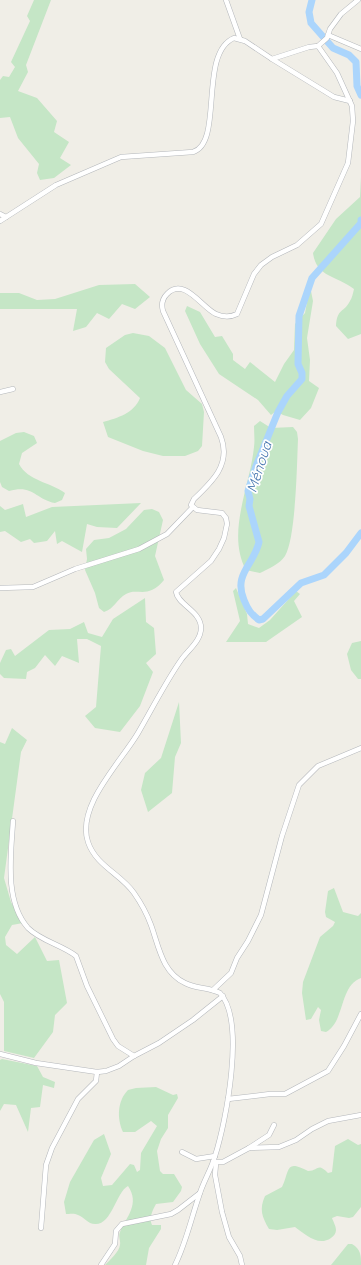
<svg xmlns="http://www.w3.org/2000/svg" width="361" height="1265" viewBox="0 0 361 1265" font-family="Quicksand,sans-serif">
<rect width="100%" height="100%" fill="#f0eee7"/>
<g fill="#c5e6c6">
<polygon points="34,0 51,0 26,65 28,72 18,91 37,98 57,121 54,132 69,142 60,158 71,165 54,178 40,180 37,173 39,164 18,138 10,117 0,118 0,80 3,76 9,77 15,67 11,62 30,21 27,16"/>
<path d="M361,177V334L348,339L336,326C337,308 344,313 350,301C352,298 353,293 354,289C337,276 316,277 313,253L336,219L360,197Z"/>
<polygon points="135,284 150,297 135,309 122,304 109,319 97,313 86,327 73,331 77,309 0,309 0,293 19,293 37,300 55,299 99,285"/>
<polygon points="310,286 313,301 307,338 310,360 309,381 319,388 311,408 300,420 283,415 276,411 271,415 258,400 219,374 200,344 185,311 187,306 200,312 215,337 222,336 233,354 233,360 245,369 250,362 275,382 284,364 294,350 295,324 305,313"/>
<path d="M133,333L149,336L165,348L186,390L202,404L204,412L202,446L198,451L185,456H163L143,451L108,437L103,422C118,418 134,413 140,398L109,369L105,362L106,348L125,335Z"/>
<path d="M260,421L271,428L293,427L297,432L298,439C297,462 296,538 285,556C280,564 268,569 260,573L246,570C226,533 250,487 254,447C255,440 254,433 254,426Z"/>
<path d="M24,432L34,436L37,443L22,453L19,464C28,481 50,482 65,493L62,500L55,503C35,499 33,484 9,491L2,487L0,482V441L16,433Z"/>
<polygon points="141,503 117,528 97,527 87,524 82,552 62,541 57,544 55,531 47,541 34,543 30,539 21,542 5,531 0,532 0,506 5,510 23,504 26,517 52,507"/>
<path d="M152,509L159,512L163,520L155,556L164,580C148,600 137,587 126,594C117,599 114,609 104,612L99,608L95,593L85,570L87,559L86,549L94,540L109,538L126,529L144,510Z"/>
<polygon points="236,588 247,614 248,624 259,628 270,620 296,591 300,594 294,601 302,617 266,642 226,642 240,621 233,591"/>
<polygon points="145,598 146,622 154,628 156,654 146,663 153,672 140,706 120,732 95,728 85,716 96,707 101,646 87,639 77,639 79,663 62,656 55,666 45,655 35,668 27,672 26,679 4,678 0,674 0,663 6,650 11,649 15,656 49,630 70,629 84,622 88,633 102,637 113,619"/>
<polygon points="361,641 361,679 358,679 351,670 347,654 352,643"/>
<polygon points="179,702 181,743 175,757 172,793 148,812 141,790 145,773 161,758"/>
<polygon points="12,728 27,740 21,752 4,878 11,902 23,923 12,925 5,937 6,945 17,954 35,937 47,961 59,960 67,1003 55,1015 53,1032 34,1058 4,1051 4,1002 0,994 0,742 5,744"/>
<path d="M334,888L343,912L358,916L361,913V978C339,986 345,1022 326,1032L321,1031L319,1020L321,1010L318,1007L311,1019L306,1020L302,993L303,982L320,937L333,926L335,922L326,917L325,912L328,891Z"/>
<polygon points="2,1059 37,1066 43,1077 55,1082 54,1088 43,1085 40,1107 31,1108 28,1132 16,1105 4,1104 0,1111 0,1060"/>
<path d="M156,1087L173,1095L177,1094L178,1098L168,1115V1128L161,1139L157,1151L160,1171L163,1174H174L182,1187L181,1191L173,1202L156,1204C152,1211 149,1218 152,1225H161V1229L149,1248L146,1265H105C110,1260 119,1252 120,1245C121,1241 118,1237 120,1232C127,1216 140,1204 128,1186C116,1192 112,1225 95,1224C88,1224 84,1217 78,1215C75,1213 69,1214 66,1214L64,1202L70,1182L94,1140L104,1134L111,1154L101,1178L103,1186L112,1185L130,1164L134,1165L137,1172L140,1170L141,1153L157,1126L151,1121L135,1132H123C117,1119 117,1101 128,1090L136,1088Z"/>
<path d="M348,1139L358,1145L361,1144V1207L353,1217L349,1218L337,1216L332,1218C333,1221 336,1226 336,1230C336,1233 334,1236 331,1238C318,1247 305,1234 295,1227L277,1230L269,1229C262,1217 259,1209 265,1196L282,1187C290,1170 285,1159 308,1171C319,1171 317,1162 328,1173L332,1172L335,1146Z"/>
<path d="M348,1244H352C361,1249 361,1256 361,1265H331Z"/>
</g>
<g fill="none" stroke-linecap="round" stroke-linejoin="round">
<g stroke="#abd5fc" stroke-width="7">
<polyline points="312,0 309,12 311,23 333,48 349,55 356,62 357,86 361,95"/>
<path d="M361,220V223L312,278L299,316L298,364L302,373V379L287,396L278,412L256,466L248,491L250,499L249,506L259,542C254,565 233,574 244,600C248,610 251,614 259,620L263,619L301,583L324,575L346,553L361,533"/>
</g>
<g stroke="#b4b7bb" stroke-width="5.5">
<g id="minor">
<polyline points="226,0 240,39"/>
<polyline points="328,35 361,49"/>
<polyline points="272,59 334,97 350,101"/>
<polyline points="0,214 6,217"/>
<path d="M0,221L56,185L121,157L193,152C224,143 198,53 234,38L245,41L272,59L309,47L318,46L327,38L330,29L341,14L358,0"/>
<polyline points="0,392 13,389"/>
<polyline points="0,588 33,587 75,569 139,549 167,534 192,508"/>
<path d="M13,821C11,854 4,901 28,928C41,941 62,945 76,956L87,986L113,1039L118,1046L134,1056"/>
<polyline points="213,990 231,973 237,958 248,941 261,915 282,836 299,785 318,766 361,748"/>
<polyline points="0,1054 36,1063 97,1072 106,1071 119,1066 134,1056 159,1043 193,1020 223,996"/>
<polyline points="228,1099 270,1094 285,1094 328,1071 344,1046 361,1014"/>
<polyline points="249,1148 269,1135 274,1125"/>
<polyline points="182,1152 196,1159 215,1156"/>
<polyline points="213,1162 223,1162 249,1148 279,1147 296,1140 312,1129 328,1121 361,1115"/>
<polyline points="216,1163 215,1175 222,1212 229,1237 240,1256 242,1265"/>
<polyline points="41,1228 46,1165 52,1148 78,1099 96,1081 97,1072"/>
<polyline points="101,1265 115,1244 116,1231 122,1224 171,1214 178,1210 200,1193"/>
<path d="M175,1265C186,1243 191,1219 199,1196C203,1182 211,1170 215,1156C226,1122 246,1021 220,993C208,987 196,989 185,983C162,972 159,947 151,925C147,914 141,903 134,893C121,874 96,866 88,842C76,806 121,762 138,733C152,709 165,683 181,660C188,650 201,641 201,628C201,611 178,605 176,592L211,561L219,549L224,538L227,524L226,518L222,513L197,510L191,505L194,499C213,481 231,464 221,437L163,311C161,304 162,299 167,294C184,276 202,308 216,314C223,317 231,317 237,314L254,274L261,265L272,257L297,245L321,224L348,163L353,121L352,106L337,73L318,46"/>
</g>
</g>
<use href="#minor" stroke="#fff" stroke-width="4.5"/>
</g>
<g text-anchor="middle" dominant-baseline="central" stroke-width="3.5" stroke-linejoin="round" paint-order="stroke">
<g font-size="14" font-style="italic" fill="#4675af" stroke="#fff">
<text transform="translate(259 467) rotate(-72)">Ménoua</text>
</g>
</g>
</svg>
